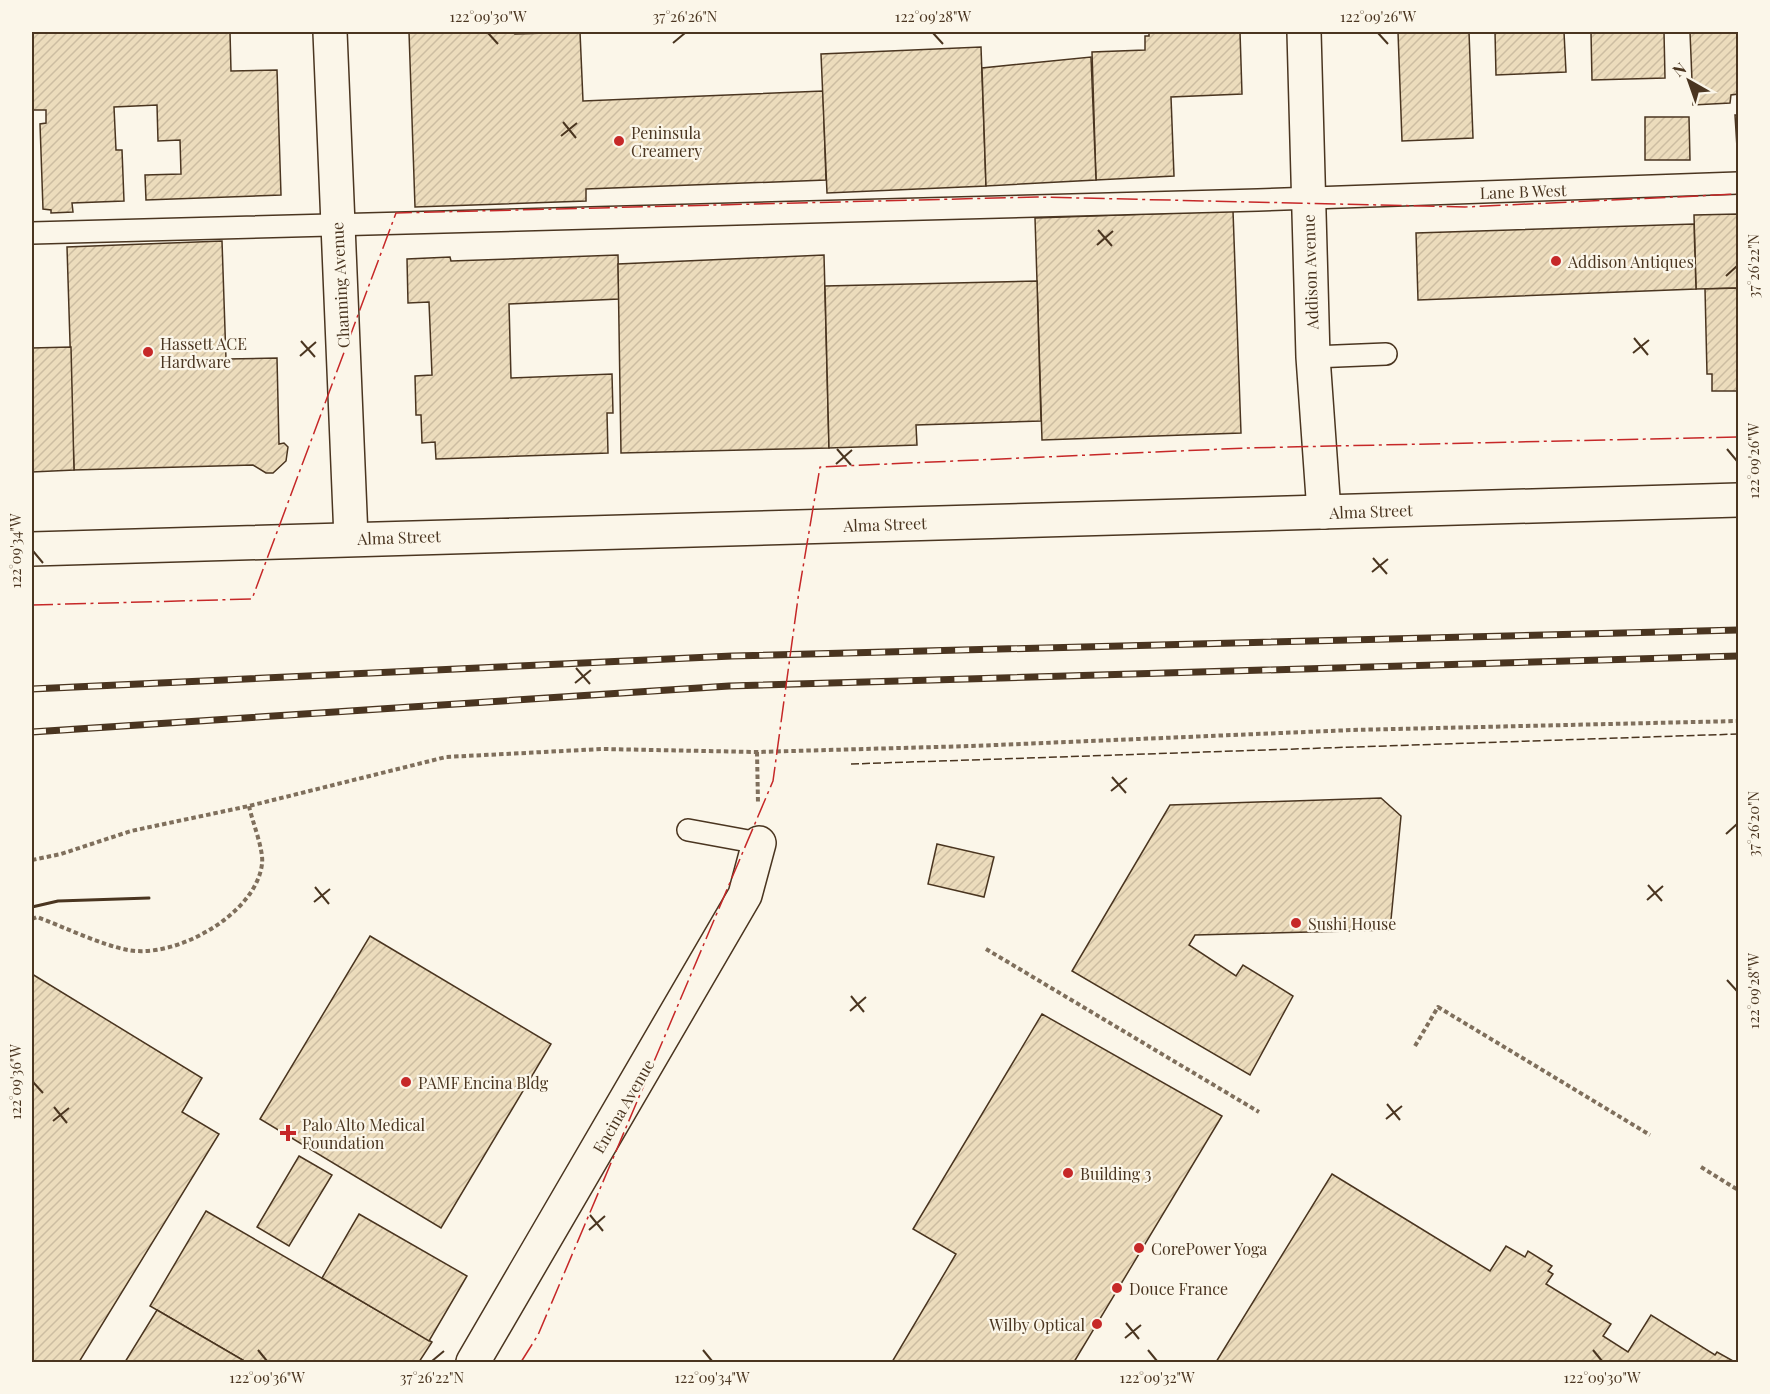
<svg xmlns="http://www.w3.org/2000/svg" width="1770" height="1394" viewBox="0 0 1770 1394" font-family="'Playfair Display',serif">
<defs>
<pattern id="building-hatch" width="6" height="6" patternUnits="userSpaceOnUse" patternTransform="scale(1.5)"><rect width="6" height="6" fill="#ecdcbc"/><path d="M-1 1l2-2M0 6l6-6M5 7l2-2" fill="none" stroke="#ccbda1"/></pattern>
</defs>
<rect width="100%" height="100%" fill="#fbf6e9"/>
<g fill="url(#building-hatch)" stroke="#4a3520" stroke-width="1.5">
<polygon points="32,32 230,32 231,71 277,70 281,195 146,200 145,175 181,174 180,140 158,141 157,105 114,107 116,150 122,150 124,201 72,203 73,212 51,213 51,210 43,209 40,124 46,123 46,110 32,110"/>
<polygon points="409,32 515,32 515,34 580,32 583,101 823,91 826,180 586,189 586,201 415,207"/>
<polygon points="1149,32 1240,32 1242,94 1171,97 1174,176 1096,180 1092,52 1145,50 1145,36 1149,36"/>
<polygon points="1398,32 1469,32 1473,138 1402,141"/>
<polygon points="1495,32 1564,32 1566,72 1496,75"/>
<polygon points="1591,32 1664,32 1665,78 1592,80"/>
<polygon points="1690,32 1738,32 1738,94 1731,95 1730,103 1693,105"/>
<polygon points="981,47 986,186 827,193 821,54"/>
<polygon points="1091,57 1096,180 986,186 982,68"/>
<polygon points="1735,115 1738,115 1738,164"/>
<polygon points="1645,117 1689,117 1690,160 1645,160"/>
<polygon points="1233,211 1241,433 1042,440 1035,218"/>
<polygon points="1738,214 1738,288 1696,289 1694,215"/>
<polygon points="1694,224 1696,289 1418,300 1416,233"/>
<polygon points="222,241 226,359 277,358 279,444 284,443 288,447 286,461 273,473 266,473 253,465 74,470 67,247"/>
<polygon points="618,255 619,299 509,304 511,378 612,374 613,413 607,413 608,453 436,459 435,442 422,443 421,415 416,415 415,376 432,375 429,302 408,303 407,259 450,257 451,261"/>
<polygon points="824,255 829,448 621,453 618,264"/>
<polygon points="1037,281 1041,421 916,425 917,445 829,448 825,286"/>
<polygon points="1738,288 1738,391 1712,391 1712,374 1707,374 1705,289"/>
<polygon points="71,347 74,470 32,472 32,348"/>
<polygon points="1381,798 1401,816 1390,930 1195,935 1189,945 1236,976 1243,965 1293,996 1250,1075 1072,971 1170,805"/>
<polygon points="937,844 994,857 984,897 928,884"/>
<polygon points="370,936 551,1044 441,1228 260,1119"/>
<polygon points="32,974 202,1078 182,1112 219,1134 79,1362 32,1362"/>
<polygon points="1042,1014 1222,1116 1074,1362 892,1362 956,1254 913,1229"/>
<polygon points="299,1156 332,1175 289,1246 257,1227"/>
<polygon points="1332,1174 1490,1271 1506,1246 1525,1257 1528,1251 1552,1266 1548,1271 1553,1274 1546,1284 1611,1324 1603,1336 1628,1352 1651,1315 1715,1355 1717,1352 1735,1362 1216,1362"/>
<polygon points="206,1211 432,1342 419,1362 246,1362 150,1306"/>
<polygon points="359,1214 467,1276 429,1341 322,1278"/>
<polygon points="157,1310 246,1362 125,1362"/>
</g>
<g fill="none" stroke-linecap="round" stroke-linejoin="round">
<g stroke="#4a3520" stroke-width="24">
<g id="lane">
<polyline points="32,233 1258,200 1738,183"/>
<polyline points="1313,357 1386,354"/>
<polyline points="688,830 759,843"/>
</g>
</g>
<g stroke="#4a3520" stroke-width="36">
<g id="street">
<polyline points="1304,32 1313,357 1324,512"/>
<polyline points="473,1362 745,895 759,843"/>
</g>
</g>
<g stroke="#4a3520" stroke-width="36">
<g id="secondary">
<polyline points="330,32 351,538"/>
<polyline points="32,549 1738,500"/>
</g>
</g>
<g stroke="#7f6f5c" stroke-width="4" stroke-dasharray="4.5 3" stroke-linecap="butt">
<polyline points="757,752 758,803"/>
<polyline points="32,860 61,854 131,831 249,806 446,757 602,749 757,752 972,746 1352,730 1738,721"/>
<path d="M32,919L37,917C64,927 101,945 128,950C176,959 256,914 262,864C264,850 252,821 249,806"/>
<polyline points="986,949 1259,1112"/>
<polyline points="1415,1046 1438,1007 1650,1135"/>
<polyline points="1701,1167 1738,1190"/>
</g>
<use href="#lane" stroke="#fbf6e9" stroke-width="21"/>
<use href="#street" stroke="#fbf6e9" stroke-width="33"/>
<use href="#secondary" stroke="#fbf6e9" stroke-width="33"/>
<g stroke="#4a3520" stroke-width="7">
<g id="rail">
<polyline points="32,689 732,656 1738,630"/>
<polyline points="32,732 729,686 1738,656"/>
</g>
</g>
<use href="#rail" stroke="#fbf6e9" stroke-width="4.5" stroke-dasharray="14" stroke-linecap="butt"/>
<polyline stroke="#4a3520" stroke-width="1.5" stroke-dasharray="8 3" stroke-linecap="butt" points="851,764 1738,734"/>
<polyline stroke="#4a3520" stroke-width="3" points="32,907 58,901 149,898"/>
<g stroke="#c62828" stroke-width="1.5" stroke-dasharray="21 4.5 3 4.5" stroke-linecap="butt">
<polyline points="32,605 252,599 396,213 1037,197 1465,207 1738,194"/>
<polyline points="521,1362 538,1335 773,781 799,591 820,467 1246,448 1738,437"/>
</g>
</g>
<path fill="none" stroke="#4a3520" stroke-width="2" d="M488,33L498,44M933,33L943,44M1378,33L1388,44M673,43L685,33M563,122L576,138M561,136L577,123M1098,230L1112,246M1097,245L1113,231M1726,276L1737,266M1634,338L1648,355M301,341L315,357M1633,353L1649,340M300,356L316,342M837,449L851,465M1727,449L1737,461M836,464L852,450M33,551L43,563M1373,558L1387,574M1372,572L1388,559M576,668L590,684M575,683L591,670M1112,777L1126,793M1111,791L1127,778M1726,834L1737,824M1648,885L1662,901M315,887L329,904M1647,900L1663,886M314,902L330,889M1727,980L1737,991M851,996L864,1012M850,1011L866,997M33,1082L43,1093M1387,1104L1400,1120M54,1107L67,1123M1386,1119L1402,1106M53,1121L69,1108M590,1215L603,1231M589,1230L605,1216M1126,1323L1139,1339M1125,1338L1141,1325M258,1350L267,1361M703,1350L712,1361M1148,1350L1157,1361M1593,1350L1602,1361M432,1361L444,1351"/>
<g fill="#c62828" stroke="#fbf6e9" stroke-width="2">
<circle cx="619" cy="141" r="6"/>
<circle cx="1556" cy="261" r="6"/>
<circle cx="148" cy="352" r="6"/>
<circle cx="1296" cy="923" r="6"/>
<circle cx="406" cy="1082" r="6"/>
<path d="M285 1124h6v6h6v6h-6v6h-6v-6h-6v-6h6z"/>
<circle cx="1068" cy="1173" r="6"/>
<circle cx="1139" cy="1248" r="6"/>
<circle cx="1117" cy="1288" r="6"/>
<circle cx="1097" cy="1324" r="6"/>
</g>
<g text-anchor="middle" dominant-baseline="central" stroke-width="4.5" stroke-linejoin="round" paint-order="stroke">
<g font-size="16" fill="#4a3520" stroke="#fbf6e9" text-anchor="start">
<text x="631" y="132">Peninsula<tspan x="631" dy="18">Creamery</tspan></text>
<text x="1568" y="261">Addison Antiques</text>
<text x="160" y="343">Hassett ACE<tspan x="160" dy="18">Hardware</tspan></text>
<text x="1308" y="923">Sushi House</text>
<text x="418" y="1082">PAMF Encina Bldg</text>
<text x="302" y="1124">Palo Alto Medical<tspan x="302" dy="18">Foundation</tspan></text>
<text x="1080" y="1173">Building 3</text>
<text x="1151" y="1248">CorePower Yoga</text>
<text x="1129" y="1288">Douce France</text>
<text x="1085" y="1324" text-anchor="end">Wilby Optical</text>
</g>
<g font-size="16" fill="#4a3520" stroke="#fbf6e9">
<text transform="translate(1523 191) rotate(-2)">Lane B West</text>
<text transform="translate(1310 272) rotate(-92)">Addison Avenue</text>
<text transform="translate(340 285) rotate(-93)">Channing Avenue</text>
<text transform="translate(1371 511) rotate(-2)">Alma Street</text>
<text transform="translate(885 524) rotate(-2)">Alma Street</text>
<text transform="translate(399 537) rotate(-2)">Alma Street</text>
<text transform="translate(623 1106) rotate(-60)">Encina Avenue</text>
</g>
</g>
<rect width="1770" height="1394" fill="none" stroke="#fbf6e9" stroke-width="66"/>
<g transform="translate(1689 81) rotate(320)" stroke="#fbf6e9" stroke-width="4.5" paint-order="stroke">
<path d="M0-4.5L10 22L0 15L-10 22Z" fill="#4a3520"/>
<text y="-9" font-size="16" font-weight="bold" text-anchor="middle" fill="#4a3520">N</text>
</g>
<rect x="33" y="33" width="1704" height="1328" fill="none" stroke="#4a3520" stroke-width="2"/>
<g font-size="15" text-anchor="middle" fill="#4a3520">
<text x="488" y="22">122°09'30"W</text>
<text x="685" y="22">37°26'26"N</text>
<text x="933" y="22">122°09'28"W</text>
<text x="1378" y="22">122°09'26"W</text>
<text transform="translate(1754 266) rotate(-90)" y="5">37°26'22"N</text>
<text transform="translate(1754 461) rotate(-90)" y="5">122°09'26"W</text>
<text transform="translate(16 551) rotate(-90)" y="5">122°09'34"W</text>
<text transform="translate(1754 824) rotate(-90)" y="5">37°26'20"N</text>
<text transform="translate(1754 991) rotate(-90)" y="5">122°09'28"W</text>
<text transform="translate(16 1082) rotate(-90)" y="5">122°09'36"W</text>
<text x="267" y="1383">122°09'36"W</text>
<text x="432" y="1383">37°26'22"N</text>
<text x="712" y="1383">122°09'34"W</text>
<text x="1157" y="1383">122°09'32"W</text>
<text x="1602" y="1383">122°09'30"W</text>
</g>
</svg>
